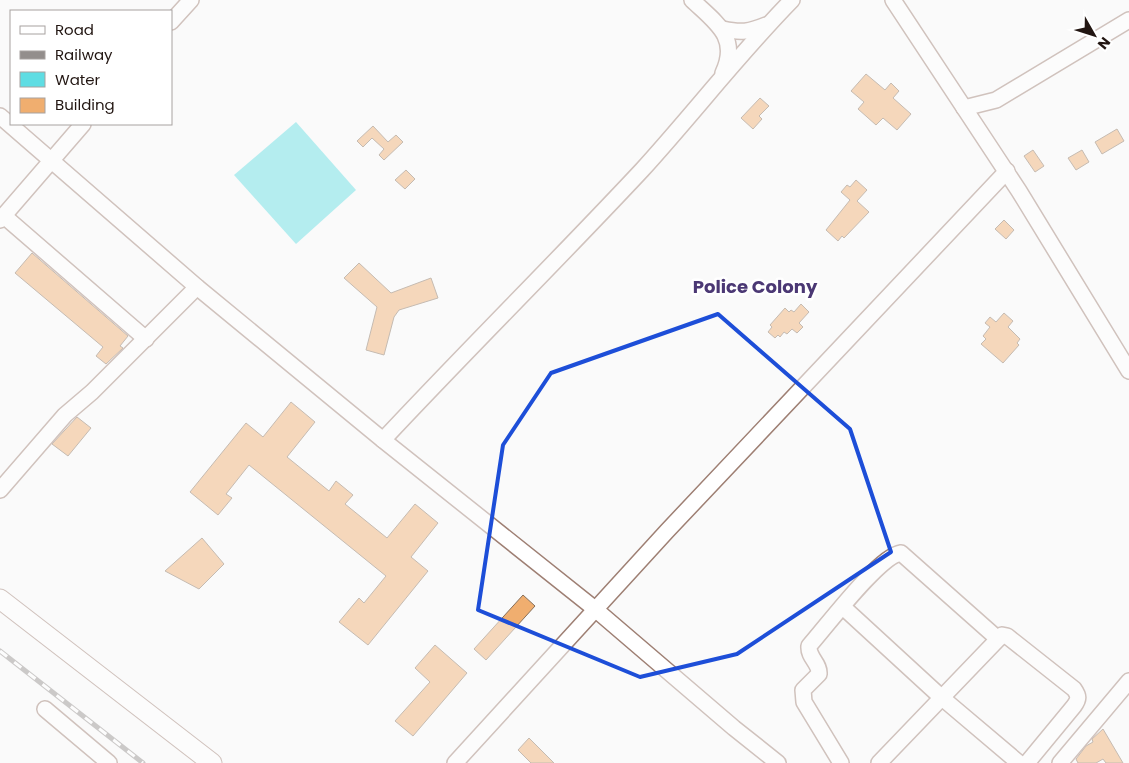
<svg xmlns="http://www.w3.org/2000/svg" width="1129" height="763" viewBox="0 0 1129 763" font-family="Poppins,sans-serif">
<rect width="100%" height="100%" fill="#fafafa"/>
<polygon fill="#5fdde3" points="296,122 356,190 296,244 234,175"/>
<g fill="#f0ae6f" stroke="#866f5a">
<polygon points="866,74 885,90 891,83 899,91 893,98 911,114 897,130 883,118 876,125 858,109 864,102 851,91"/>
<polygon points="760,98 769,106 759,116 762,119 753,129 741,118"/>
<polygon points="373,126 388,142 396,135 403,142 384,160 379,155 384,149 372,138 363,147 357,141"/>
<polygon points="1117,129 1124,141 1102,154 1095,142"/>
<polygon points="1033,150 1044,166 1035,172 1024,156"/>
<polygon points="1082,150 1089,162 1076,170 1068,158"/>
<polygon points="406,170 415,179 405,189 395,180"/>
<polygon points="856,180 867,190 857,201 869,212 844,238 842,236 838,241 826,230 850,200 841,192 847,185 850,187"/>
<polygon points="1004,220 1014,230 1006,239 995,229"/>
<polygon points="32,253 128,336 120,346 123,348 106,364 96,356 103,347 15,273"/>
<polygon points="359,263 391,293 431,278 438,298 399,310 394,317 384,355 366,350 377,307 344,278"/>
<polygon points="801,304 809,312 799,323 803,327 797,333 792,329 787,334 784,332 780,337 778,335 775,338 768,332 772,327 770,325 785,308 789,312 791,310 794,312"/>
<polygon points="1004,313 1013,321 1008,327 1020,339 1017,343 1019,345 1003,363 981,344 986,339 983,336 990,327 985,323 990,317 996,322"/>
<polygon points="291,402 315,422 287,457 329,491 336,481 353,495 345,504 387,538 415,504 438,523 411,557 428,571 368,645 339,622 359,598 364,603 386,576 249,465 226,494 232,498 218,515 190,492 246,423 263,437"/>
<polygon points="77,417 91,428 68,456 52,444"/>
<polygon points="202,538 224,564 199,589 165,571"/>
<polygon points="523,595 535,606 486,660 474,649"/>
<polygon points="435,645 467,673 413,736 395,721 430,682 415,668"/>
<polygon points="1103,729 1123,763 1106,763 1103,759 1096,763 1078,763 1076,759 1086,746 1093,742 1092,739"/>
<polygon points="529,738 554,763 531,763 518,750"/>
</g>
<g fill="none" stroke-linecap="round" stroke-linejoin="round">
<g stroke="#9e7f73" stroke-width="18">
<g id="minor">
<path d="M692,0C715,22 740,37 723,73"/>
<polyline points="893,0 1019,191 1129,371"/>
<polyline points="171,22 191,0"/>
<path d="M723,29C741,33 749,32 766,25"/>
<polyline points="964,108 996,100 1129,20"/>
<polyline points="0,116 197,287 383,440 595,609 734,728 778,763"/>
<polyline points="4,216 146,339"/>
<polyline points="0,220 83,124"/>
<path d="M383,440C468,349 557,261 642,170C693,114 739,54 792,0"/>
<polyline points="0,490 65,415 92,392 197,287"/>
<polyline points="843,607 941,697 1019,763"/>
<polyline points="45,709 109,763"/>
<polyline points="455,763 667,531 1007,171"/>
<path d="M841,763L804,702L803,690L819,674C820,663 808,658 809,646C826,627 879,556 901,553L998,639"/>
<path d="M879,763L1002,635L1007,636L1074,689C1079,696 1079,699 1074,706L1027,763"/>
<polyline points="1060,763 1129,681"/>
</g>
</g>
<g stroke="#9e7f73" stroke-width="21">
<polyline id="major" points="0,599 212,763"/>
</g>
<use href="#minor" stroke="#fff" stroke-width="15"/>
<use href="#major" stroke="#fff" stroke-width="19"/>
<g stroke="#938e8c" stroke-width="5">
<polyline id="rail" points="0,651 143,763"/>
</g>
<use href="#rail" stroke="#fff" stroke-width="3" stroke-dasharray="9" stroke-linecap="butt"/>
</g>
<path d="M0 0H1129V763H0ZM718,314L850,429L891,552L737,654L640,677L478,610L503,445L551,373Z" fill="#fafafa" fill-opacity=".55" fill-rule="evenodd"/>
<path fill="none" stroke="#1d4ed8" stroke-width="4" stroke-linejoin="round" d="M718,314L850,429L891,552L737,654L640,677L478,610L503,445L551,373Z"/>
<g text-anchor="middle" dominant-baseline="central" stroke-width="5" stroke-linejoin="round" paint-order="stroke">
<g font-size="18" font-weight="bold" fill="#4b3874" stroke="#fff">
<text x="755" y="286">Police Colony</text>
</g>
</g>
<rect x="10" y="10" width="162" height="115" fill="#ffffff" stroke="#a7a2a0"/>
<rect x="20" y="26" width="25" height="8" fill="#ffffff" stroke="#a7a2a0"/>
<text x="55" y="35" font-size="15" fill="#221612">Road</text>
<rect x="20" y="51" width="25" height="8" fill="#938e8c" stroke="#a7a2a0"/>
<text x="55" y="60" font-size="15" fill="#221612">Railway</text>
<rect x="20" y="72" width="25" height="15" fill="#5fdde3" stroke="#a7a2a0"/>
<text x="55" y="85" font-size="15" fill="#221612">Water</text>
<rect x="20" y="98" width="25" height="15" fill="#f0ae6f" stroke="#a7a2a0"/>
<text x="55" y="110" font-size="15" fill="#221612">Building</text>
<g transform="translate(1094 35) rotate(129)" stroke="#ffffff" stroke-width="4" paint-order="stroke">
<path d="M0-4L9 19L0 12L-9 19Z" fill="#221612"/>
<text y="-8" font-size="14" font-weight="bold" text-anchor="middle" fill="#221612">N</text>
</g>
</svg>
